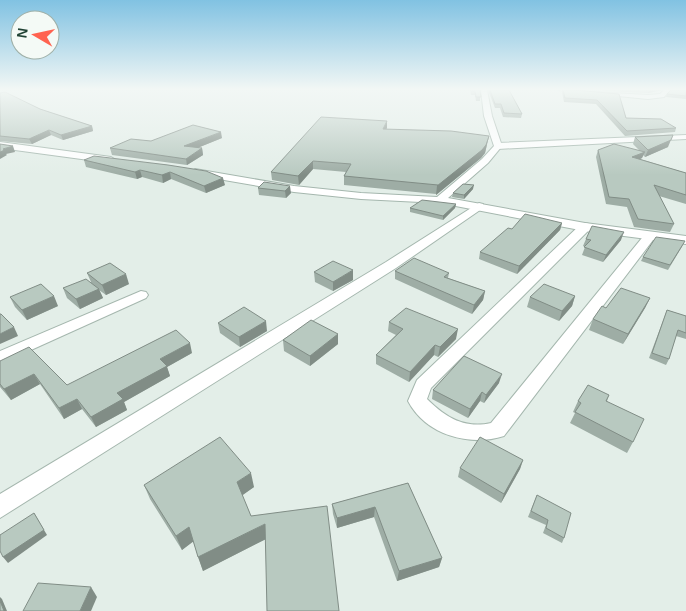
<svg xmlns="http://www.w3.org/2000/svg" width="686" height="611" viewBox="0 0 686 611" font-family="Arial,sans-serif">
<rect width="100%" height="100%" fill="#e3eee8"/>
<g fill="none" stroke-linecap="round" stroke-linejoin="round">
<g stroke="#a5b7ae" stroke-width="2">
<g id="minor">
<polygon points="558,90 648,95 660,94 664,90 670,90 664,97 648,99"/>
<polygon points="686,135 686,139 498,149 494,146 498,143"/>
<polygon points="479,203 483,204 483,208 396,268 0,518 0,494 386,262"/>
<path d="M585,223L589,224V230L431,388L427,399C445,417 464,429 491,423L646,233H654L656,236L504,436C469,447 426,435 408,401L417,380L581,224Z"/>
<polygon points="141,291 146,292 148,295 146,298 0,364 0,351"/>
</g>
</g>
<g stroke="#a5b7ae" stroke-width="2">
<g id="tertiary">
<polygon points="481,90 487,90 492,116 502,146 488,163 448,198 585,223 686,236 686,244 585,231 440,203 361,199 294,192 195,175 190,172 195,169 294,186 361,193 437,197 482,159 494,146 484,116"/>
<polygon points="0,142 111,157 116,160 111,163 0,148"/>
</g>
</g>
<use href="#minor" fill="#fff" fill-rule="evenodd"/>
<use href="#tertiary" fill="#fff" fill-rule="evenodd"/>
</g>
<g fill="#9eada5">
<polygon points="470,90 480,90 480,101 476,101 475,95 471,95"/>
<polygon points="488,90 509,90 522,114 521,118 503,117 500,108 495,108"/>
<polygon points="562,90 575,90 619,94 626,118 676,128 675,132 625,136 596,104 564,102 562,92"/>
<polygon points="588,90 663,90 648,93"/>
<polygon points="686,90 686,99 666,97 667,94"/>
<polygon points="0,93 40,109 92,126 93,131 63,140 51,135 32,144 0,141"/>
<polygon points="387,129 487,144 485,153 481,158 436,195 436,194 344,185 344,176 346,172 313,169 299,185 272,180 271,172"/>
<polygon points="635,137 668,147 645,157 643,155 642,158 640,159 686,173 686,204 659,196 674,224 670,232 634,227 627,207 606,204 596,157 598,150 639,150 633,144"/>
<polygon points="222,138 197,148 202,148 203,155 187,165 112,155 110,148 151,141"/>
<polygon points="84,160 168,165 225,185 206,193 171,179 163,183 142,177 137,179 86,167"/>
<polygon points="264,182 291,193 286,198 259,195 258,188"/>
<polygon points="473,189 464,199 452,197 453,193"/>
<polygon points="456,204 455,208 443,220 410,212 410,208"/>
<polygon points="562,223 560,230 517,274 479,259 480,252 512,229"/>
<polygon points="586,239 621,240 603,262 582,255 585,247 583,246"/>
<polygon points="683,245 668,270 641,261 643,257"/>
<polygon points="395,271 449,273 448,278 485,291 483,300 472,314 395,279"/>
<polygon points="314,272 353,280 333,291 315,282"/>
<polygon points="87,273 129,284 106,295 99,290 103,298 80,309 67,298 63,288 91,282"/>
<polygon points="575,296 572,306 559,321 527,307 530,297"/>
<polygon points="10,297 58,306 27,320 15,307"/>
<polygon points="650,298 645,308 623,344 589,330 593,319 606,308"/>
<polygon points="667,310 686,316 686,339 676,336 669,359 666,365 649,358"/>
<polygon points="389,322 456,339 438,357 434,355 409,382 376,364 376,355 396,335 388,331"/>
<polygon points="218,323 267,331 240,347 220,333"/>
<polygon points="338,334 338,344 310,366 284,351 283,340"/>
<polygon points="192,353 167,367 170,376 124,402 127,410 96,427 82,409 64,419 40,384 11,400 0,387 0,361 67,385"/>
<polygon points="499,383 484,403 480,401 468,418 432,399 433,390"/>
<polygon points="609,395 607,401 633,442 627,453 570,423 575,413 573,412 578,401"/>
<polygon points="523,460 520,469 501,503 458,477 460,468"/>
<polygon points="408,483 442,558 439,567 397,581 374,517 337,528 333,514 332,504"/>
<polygon points="144,485 254,487 242,495 251,516 266,539 203,571 193,541 182,550 150,499"/>
<polygon points="537,495 564,538 562,543 543,533 546,525 528,517"/>
</g>
<g fill="#818d86">
<polygon points="649,90 663,90 648,93"/>
<polygon points="387,121 387,128 383,136 383,129"/>
<polygon points="92,126 93,131 63,140 61,135"/>
<polygon points="49,130 51,135 32,144 29,139"/>
<polygon points="221,132 222,138 185,153 184,146"/>
<polygon points="673,135 668,147 645,157 648,150"/>
<polygon points="489,136 485,153 481,158 436,195 437,186"/>
<polygon points="13,146 15,152 6,154 7,155 0,159 0,152 3,149"/>
<polygon points="202,148 203,155 187,165 186,159"/>
<polygon points="645,152 642,158 630,164 632,157"/>
<polygon points="313,161 313,169 299,185 298,176"/>
<polygon points="140,170 142,177 137,179 135,172"/>
<polygon points="170,172 171,179 163,183 162,175"/>
<polygon points="223,178 225,185 206,193 204,186"/>
<polygon points="474,185 473,189 464,199 464,195"/>
<polygon points="290,186 291,193 286,198 285,191"/>
<polygon points="456,204 455,208 443,220 443,216"/>
<polygon points="562,223 560,230 517,274 519,266"/>
<polygon points="624,232 621,240 603,262 606,255"/>
<polygon points="353,270 353,280 333,291 333,282"/>
<polygon points="126,274 129,284 106,295 102,285"/>
<polygon points="99,289 103,298 80,309 76,299"/>
<polygon points="485,291 483,300 472,314 474,305"/>
<polygon points="54,296 58,306 27,320 22,310"/>
<polygon points="575,296 572,306 559,321 562,311"/>
<polygon points="650,298 645,308 623,344 628,334"/>
<polygon points="266,321 267,331 240,347 239,337"/>
<polygon points="14,327 18,336 0,344 0,334"/>
<polygon points="458,329 456,339 438,357 440,347"/>
<polygon points="338,334 338,344 310,366 310,356"/>
<polygon points="190,343 192,353 167,367 170,376 124,402 127,410 96,427 91,417 117,393 160,359"/>
<polygon points="435,345 434,355 409,382 410,372"/>
<polygon points="34,374 40,384 11,400 4,389"/>
<polygon points="502,374 499,383 484,403 486,395"/>
<polygon points="482,392 480,401 468,418 470,409"/>
<polygon points="77,399 82,409 64,419 59,408"/>
<polygon points="523,460 520,469 501,503 504,494"/>
<polygon points="251,473 254,487 240,497 237,482"/>
<polygon points="375,507 374,517 337,528 337,518"/>
<polygon points="34,513 47,535 8,563 3,557"/>
<polygon points="265,524 268,538 203,571 198,557"/>
<polygon points="189,527 194,541 182,550 176,536"/>
<polygon points="442,558 439,567 397,581 399,571"/>
<polygon points="91,587 97,597 91,611 80,611"/>
<polygon points="0,597 2,599 7,611 4,611 0,601"/>
</g>
<g fill="#b8c9c0" stroke="#818d86">
<polygon points="471,90 480,90 481,97 476,97 475,91 471,91"/>
<polygon points="490,90 509,90 522,114 504,113 501,104 495,104"/>
<polygon points="563,90 575,90 619,94 626,118 661,119 676,128 627,131 597,100 565,98"/>
<polygon points="671,90 686,90 686,96 667,94"/>
<polygon points="5,92 40,109 92,126 61,135 49,130 29,139 0,136 0,93"/>
<polygon points="321,117 387,121 383,129 451,131 489,136 486,145 482,150 437,186 438,185 344,176 351,164 313,161 298,176 271,172"/>
<polygon points="193,125 221,132 184,146 202,148 186,159 110,148 131,139 151,141"/>
<polygon points="673,135 671,140 648,150 635,137"/>
<polygon points="0,144 13,146 3,149 5,150 0,152"/>
<polygon points="614,144 645,152 632,157 686,173 686,195 654,185 674,224 638,219 629,199 609,197 598,150"/>
<polygon points="94,156 168,165 206,171 223,178 204,186 170,172 162,175 140,170 135,172 84,160"/>
<polygon points="264,182 290,186 285,191 258,188"/>
<polygon points="463,184 474,185 464,195 453,193"/>
<polygon points="422,200 456,204 443,216 410,208"/>
<polygon points="525,214 562,223 519,266 480,252 508,228 512,229"/>
<polygon points="592,226 624,232 606,255 584,247 591,240 586,239"/>
<polygon points="656,237 685,241 670,265 643,257"/>
<polygon points="414,258 449,273 444,277 485,291 474,305 395,271"/>
<polygon points="333,261 353,270 333,282 314,272"/>
<polygon points="110,263 126,274 102,285 87,273"/>
<polygon points="86,279 99,289 76,299 63,288"/>
<polygon points="41,284 54,296 22,310 10,297"/>
<polygon points="544,284 575,296 562,311 530,297"/>
<polygon points="621,288 650,298 628,334 593,319 602,306 606,308"/>
<polygon points="244,307 266,321 239,337 218,323"/>
<polygon points="406,308 458,329 440,347 435,345 410,372 376,355 403,329 389,322"/>
<polygon points="667,310 686,316 686,333 678,330 669,359 652,353"/>
<polygon points="0,314 1,314 14,327 0,334"/>
<polygon points="311,320 338,334 310,356 283,340"/>
<polygon points="176,330 190,343 160,359 167,366 117,393 123,399 91,417 77,399 59,408 34,374 4,389 0,384 0,361 29,347 67,385"/>
<polygon points="464,356 502,374 486,395 482,392 470,409 433,390"/>
<polygon points="588,385 609,395 606,401 644,419 633,442 575,412 581,403 578,401"/>
<polygon points="220,437 251,473 237,482 251,516 327,506 339,611 267,611 265,524 198,557 189,527 176,536 144,485"/>
<polygon points="480,437 523,460 504,494 460,468"/>
<polygon points="408,483 442,558 399,571 375,507 337,518 332,504"/>
<polygon points="537,495 571,513 564,538 546,528 548,520 531,511"/>
<polygon points="34,513 44,530 3,557 0,551 0,535"/>
<polygon points="38,583 91,587 80,611 23,611"/>
<polygon points="0,601 4,611 0,611"/>
</g>
<linearGradient id="sky" x2="0" y2="1"><stop stop-color="#81c2e2"/><stop offset="0.51" stop-color="#f2f7f5"/><stop offset="1" stop-color="#f2f7f5" stop-opacity="0"/></linearGradient>
<rect width="686" height="175" fill="url(#sky)"/>
<g transform="translate(35 35) rotate(279)"><circle r="24" fill="#f4faf6" stroke="#9fb0a8"/>
<path d="M0-4L9 19L0 12L-9 19Z" fill="#ff6350"/>
<text y="-8" font-size="14" font-weight="bold" text-anchor="middle" fill="#204234">N</text>
</g>
</svg>
